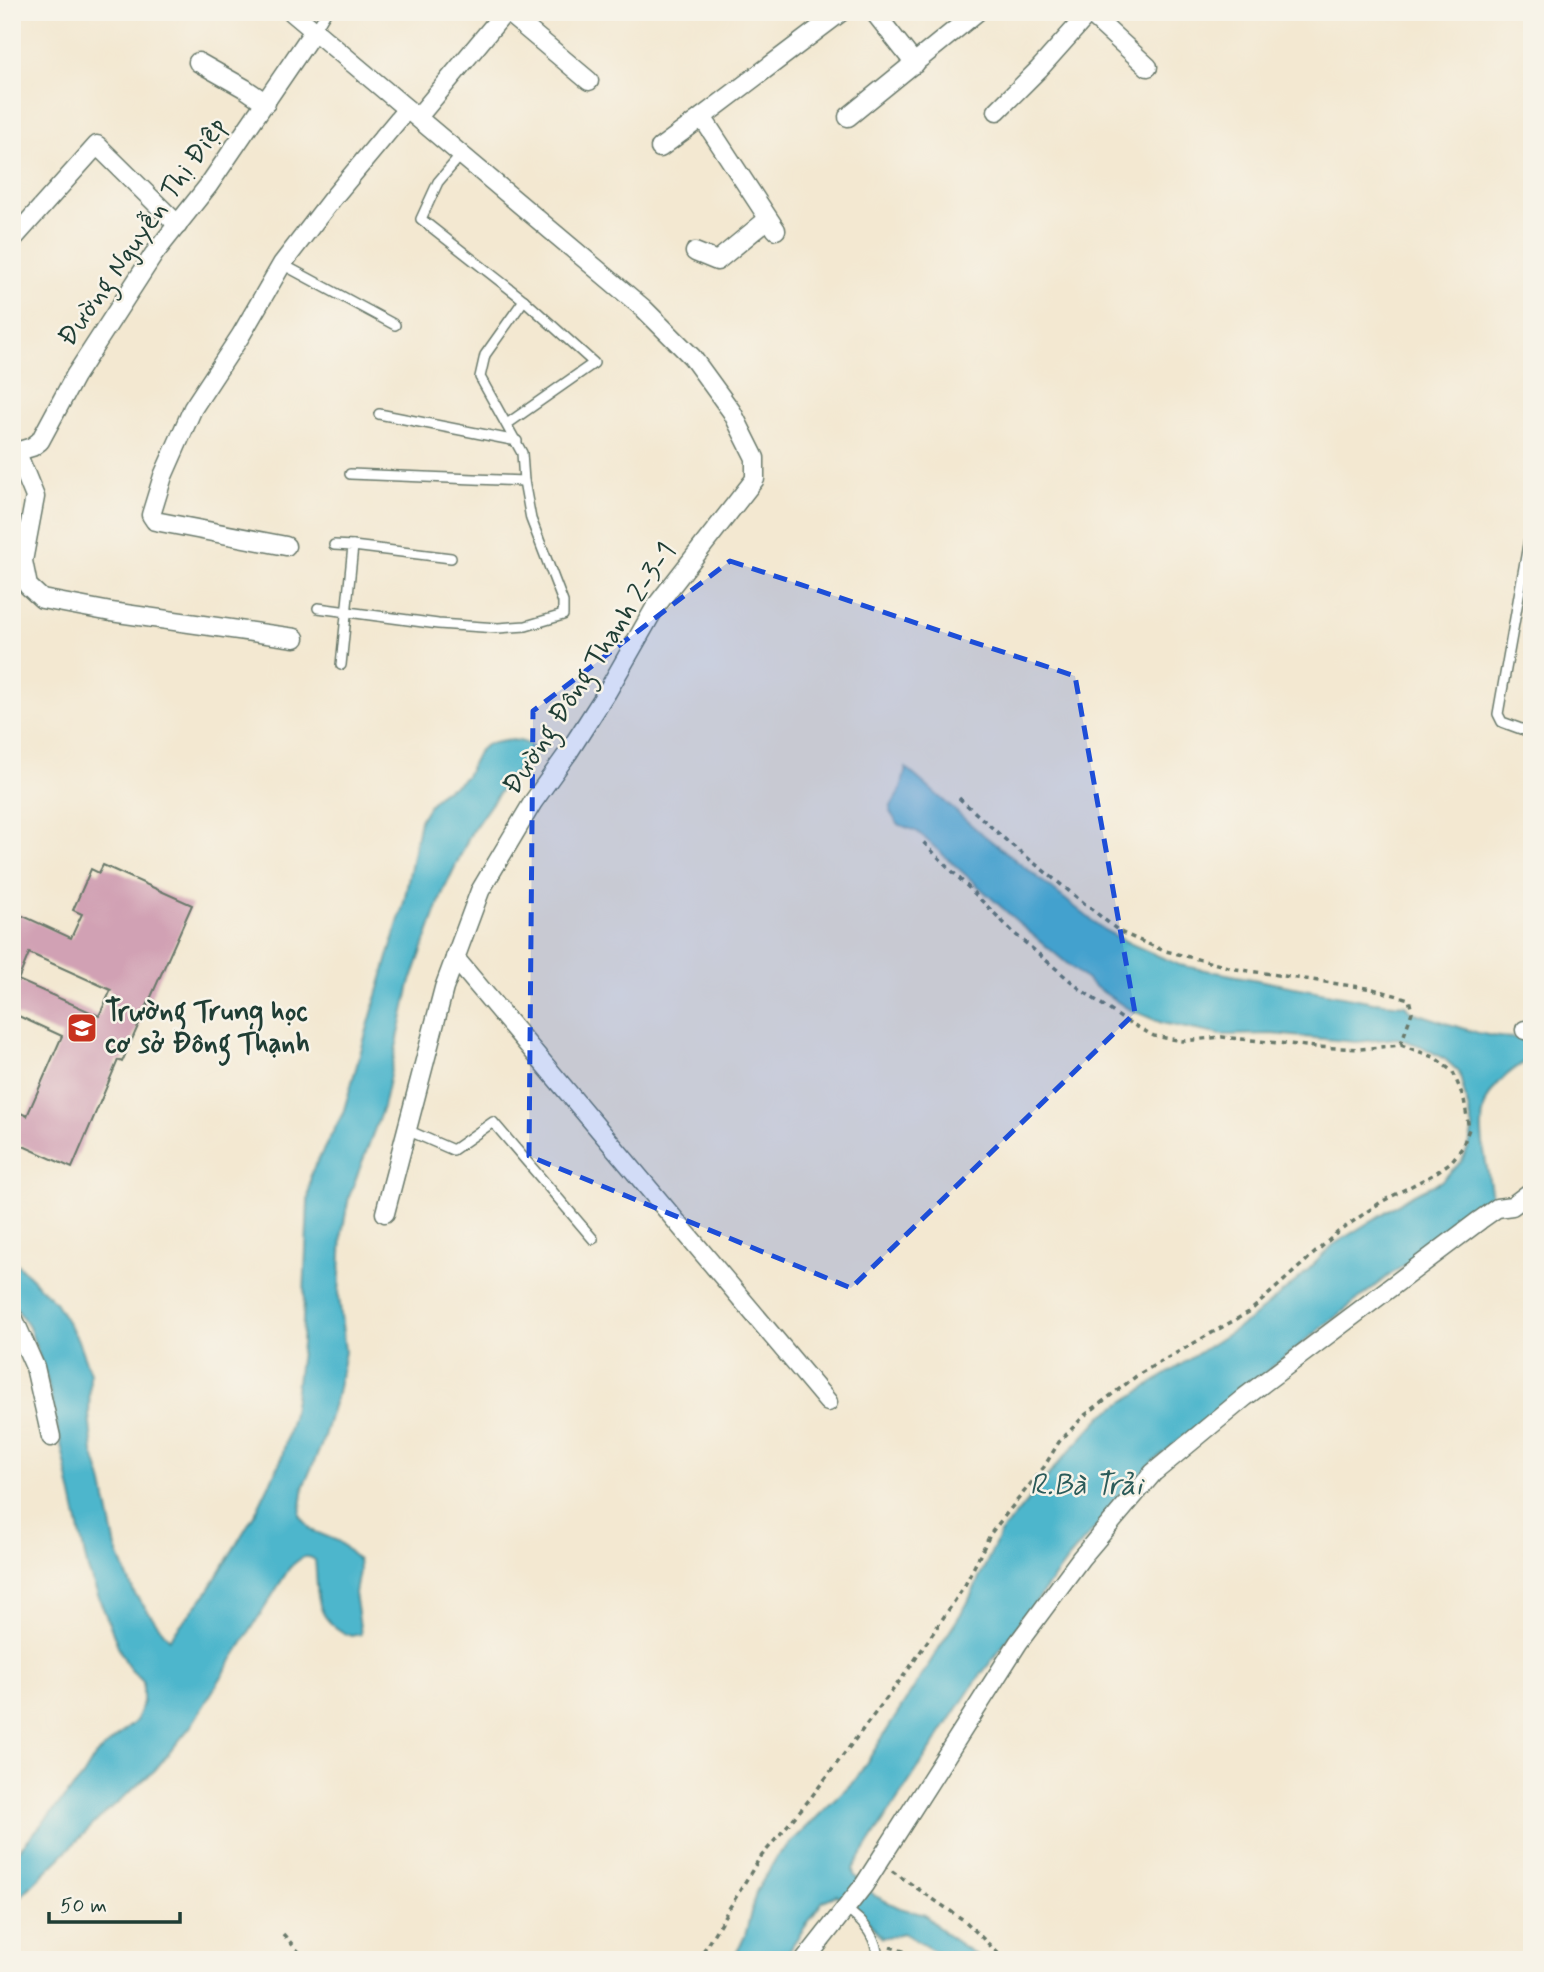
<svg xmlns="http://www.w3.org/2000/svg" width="1544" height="1972" viewBox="0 0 1544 1972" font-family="Mynerve,sans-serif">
<rect width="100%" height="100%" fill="#f7f3e8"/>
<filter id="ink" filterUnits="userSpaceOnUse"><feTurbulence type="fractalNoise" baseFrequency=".0143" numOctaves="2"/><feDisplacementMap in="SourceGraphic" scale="14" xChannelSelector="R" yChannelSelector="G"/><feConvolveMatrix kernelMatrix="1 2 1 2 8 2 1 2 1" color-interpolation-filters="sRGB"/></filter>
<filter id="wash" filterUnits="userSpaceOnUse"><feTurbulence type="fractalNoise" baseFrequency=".00686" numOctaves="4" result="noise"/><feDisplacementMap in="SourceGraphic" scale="28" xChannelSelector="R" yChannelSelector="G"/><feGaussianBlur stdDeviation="1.57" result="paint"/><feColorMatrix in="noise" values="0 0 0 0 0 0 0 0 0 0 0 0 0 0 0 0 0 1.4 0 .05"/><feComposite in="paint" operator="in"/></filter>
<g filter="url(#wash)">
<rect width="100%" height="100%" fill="#f3e8d1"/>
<g fill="#4eb6cc" stroke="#367a80" stroke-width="2">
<path d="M511,740C521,741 529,742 535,751L506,783L472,831L443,892L410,984L383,1107L349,1197L342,1233L339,1296L345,1352L337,1393L321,1446L304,1485L300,1515L311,1530L338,1541L358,1560L359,1571L355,1593L361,1634L351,1636C312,1619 319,1596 315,1560C304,1552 298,1561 290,1567L191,1726L155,1770L102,1816L12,1905V1860L18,1851L82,1778L96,1755L136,1721L143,1702V1681L130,1669L120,1651L88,1570L47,1379L29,1327L12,1302V1259L55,1302L77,1338L90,1373L89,1415L93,1452L102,1480L116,1548L134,1593L169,1639L207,1593L258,1508L281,1460L293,1413L302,1344L308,1202L311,1173L343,1113L404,902L420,820L429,805L441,792L457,784L466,776L478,752L487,744Z"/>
<path d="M906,768L976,829L1104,930L1129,943L1179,965L1373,1002L1405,1005L1412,1012C1452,1023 1489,1043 1532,1037V1058C1460,1097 1484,1136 1493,1204L1384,1279L1153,1461L1069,1558L971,1688L869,1843L853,1869L854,1875L875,1896L900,1908L925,1915L944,1933L983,1960H950L903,1933L882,1938L869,1923L837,1895L823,1901L782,1960H733L745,1936L756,1892L778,1855L856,1779L967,1604L1000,1534L1056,1466L1102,1416L1251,1319L1302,1276L1333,1245L1414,1194L1440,1182L1461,1162L1469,1146L1473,1127L1459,1072L1446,1060L1421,1046L1397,1038L1356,1042L1272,1034L1221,1035L1162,1023L1127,1008L1094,986L1027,930L918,832L898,824L890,812L891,806L901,789Z"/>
</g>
<g id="blocks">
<path fill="#d1a1b4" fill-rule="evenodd" d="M103,865L192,905L122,1062L118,1060L72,1168L12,1141V1109L27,1116L62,1036L12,1013V930L19,914L71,938L82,914L73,910L91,869L99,873ZM29,953L111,990L99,1016L18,980Z"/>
</g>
</g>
<g filter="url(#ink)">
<use href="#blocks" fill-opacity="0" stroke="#69796b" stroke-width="2"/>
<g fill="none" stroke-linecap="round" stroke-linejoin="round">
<g stroke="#69796b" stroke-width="12">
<g id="service">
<polyline points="314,32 326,12"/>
<polyline points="462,154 438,182 421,219 524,300 594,363 507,424"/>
<polyline points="282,264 395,325"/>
<polyline points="379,414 517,441"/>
<polyline points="350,474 524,481"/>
<polyline points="1532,522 1498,714 1502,722 1532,733"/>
<polyline points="334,545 353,546 341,665"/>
<polyline points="353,546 451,558"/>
<polyline points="318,608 438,624 498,628 526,626 563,615 563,602 531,519 524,481 522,453 480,377 485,355 524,300"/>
<polyline points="407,1130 453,1150 493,1122 593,1239"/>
<path d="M845,1909C864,1921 877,1937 878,1960"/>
</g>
</g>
<g stroke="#69796b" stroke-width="21">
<g id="minor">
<polyline points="292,12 643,308 692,357 732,412 755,458 755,479 656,606 607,692 568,753 533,802 480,891 444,988 385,1213"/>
<polyline points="507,12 589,81"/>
<polyline points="874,12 915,64"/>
<polyline points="1088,12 1148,67"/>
<polyline points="198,62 244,88 266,103"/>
<polyline points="997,111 1039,69 1089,13"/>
<polyline points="418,117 505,12"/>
<polyline points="848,117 977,12"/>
<polyline points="660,148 702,117"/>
<polyline points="776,230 702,117 841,12"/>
<polyline points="12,240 97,145 178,225"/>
<polyline points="695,252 717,261 768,219"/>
<polyline points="12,453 32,447 40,441 75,376 154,254 208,186 313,32"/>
<polyline points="17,453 35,497 23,561 28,586 42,599 111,612 295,638"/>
<polyline points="286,546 155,521 151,515 163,476 193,408 241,335 282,264 332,199 407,109"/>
<polyline points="455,958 828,1402"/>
<polyline points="1525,1030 1532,1031"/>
<polyline points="12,1315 35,1367 51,1437"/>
<polyline points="805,1960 864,1885 1018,1643 1081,1558 1153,1473 1245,1397 1480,1220 1497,1208 1512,1206 1532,1191"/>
</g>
</g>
<g stroke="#69796b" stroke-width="3.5" stroke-dasharray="5 5" stroke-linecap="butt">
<polyline points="959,798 1008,842 1120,932 1162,950 1236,969 1373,989 1409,999 1412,1012 1401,1044"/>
<polyline points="892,1871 965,1921 1005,1960"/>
<polyline points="283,1934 306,1960"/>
<polyline points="890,1947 933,1960"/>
<polyline points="698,1960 759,1859 809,1800 908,1670 964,1587 991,1533 1044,1467 1059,1442 1085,1415 1139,1374 1249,1312 1338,1232 1381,1202 1434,1174 1451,1162 1462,1148 1469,1129 1464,1099 1453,1072 1434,1057 1401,1045 1360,1049 1316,1047 1222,1037 1183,1041 1154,1036 1121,1018 1080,989 1015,934 923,842"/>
</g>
<use href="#service" stroke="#fff" stroke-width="9"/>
<use href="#minor" stroke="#fff" stroke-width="18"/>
</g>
</g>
<path fill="#1d4ed8" fill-opacity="0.2" stroke="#1d4ed8" stroke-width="5" stroke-dasharray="14 9" stroke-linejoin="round" d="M730,561L1075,676L1135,1013L851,1288L529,1156L533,711Z"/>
<defs>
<g id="school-square" transform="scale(1.575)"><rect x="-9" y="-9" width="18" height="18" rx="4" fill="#c8321e" stroke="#f7f3e8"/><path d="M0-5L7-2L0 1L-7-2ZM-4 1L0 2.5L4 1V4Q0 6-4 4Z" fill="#fff"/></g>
</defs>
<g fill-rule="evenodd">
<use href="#school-square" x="82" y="1028"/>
</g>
<g text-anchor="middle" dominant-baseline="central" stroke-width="5" stroke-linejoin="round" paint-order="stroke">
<g font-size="28" fill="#1f3d34" stroke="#f7f3e8">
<text transform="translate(143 232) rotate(-55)">Đường Nguyễn Thị Điệp</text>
<text transform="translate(590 669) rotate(-57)">Đường Đông Thạnh 2-3-1</text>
</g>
<g font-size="28" font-weight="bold" fill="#1f3d34" stroke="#f7f3e8" text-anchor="start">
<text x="105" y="1012">Trường Trung học<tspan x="105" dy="32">cơ sở Đông Thạnh</tspan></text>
</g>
<g font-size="30" font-style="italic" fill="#2b5b5a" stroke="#f7f3e8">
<text x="1086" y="1485">R.Bà Trải</text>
</g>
</g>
<rect width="1544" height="1972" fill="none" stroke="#f7f3e8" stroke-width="42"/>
<path d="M49 1912v10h131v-10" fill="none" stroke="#1f3d34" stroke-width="3.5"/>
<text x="60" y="1912" font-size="21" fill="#1f3d34" stroke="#f7f3e8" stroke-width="5" paint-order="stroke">50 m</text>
</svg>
